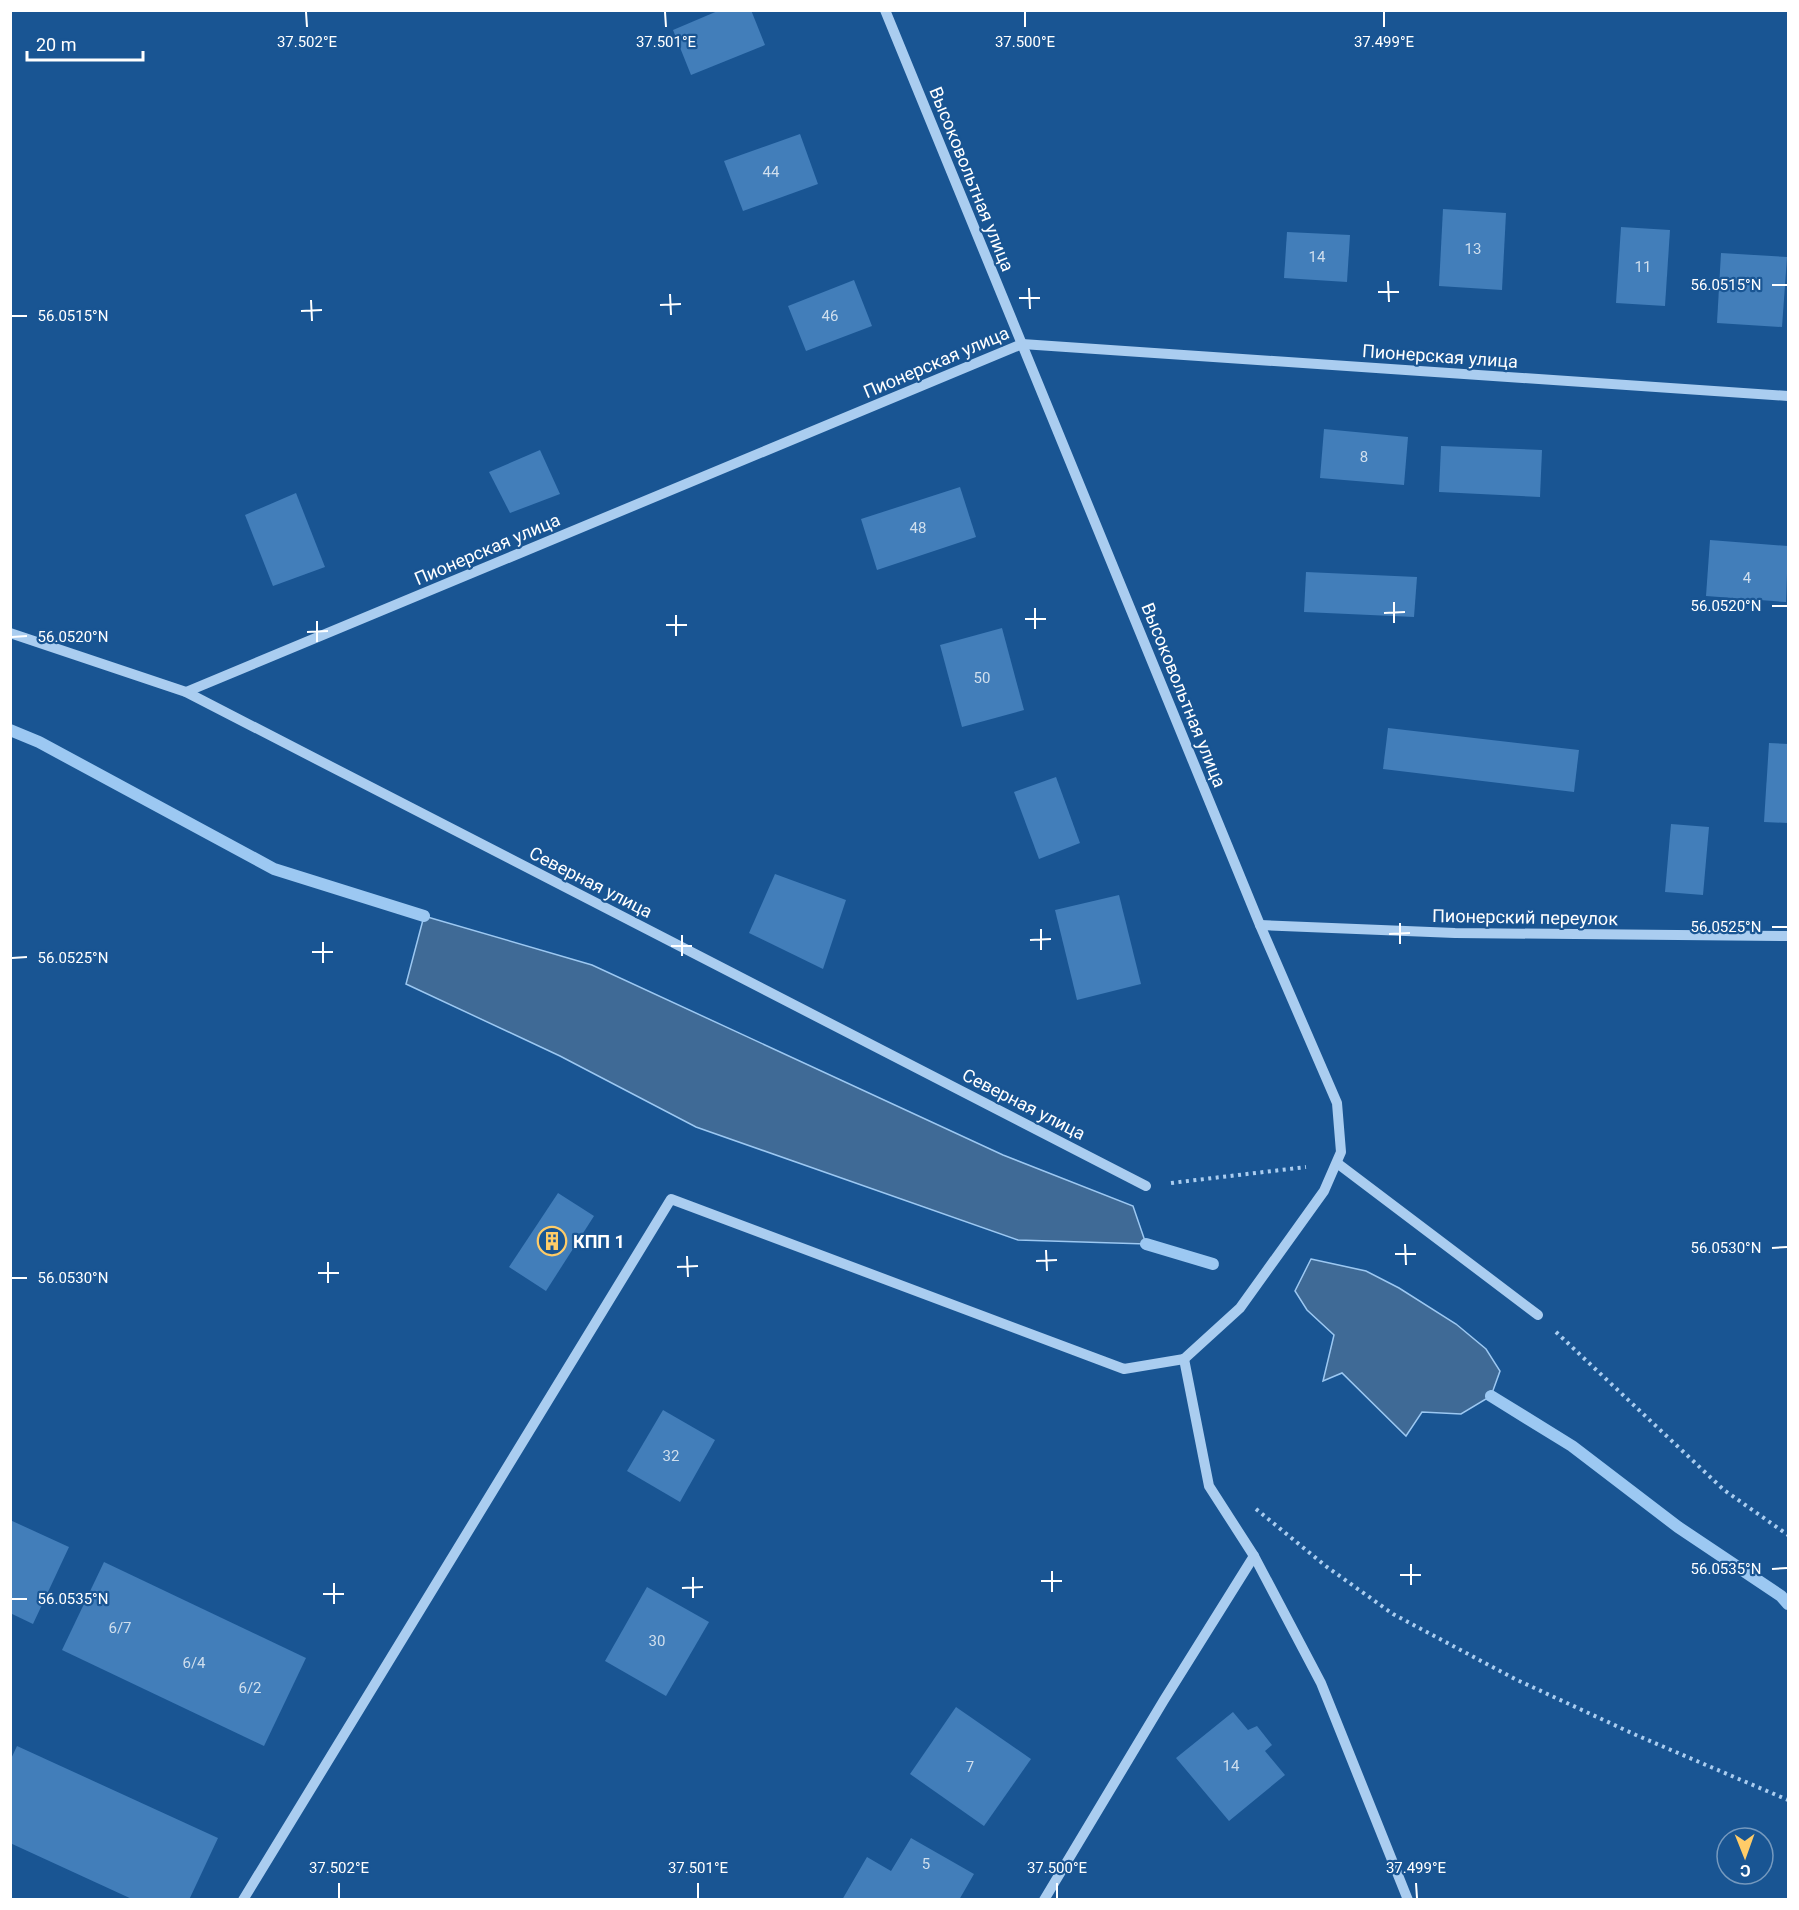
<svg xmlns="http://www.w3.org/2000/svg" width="1799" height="1910" viewBox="0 0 1799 1910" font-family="Roboto,sans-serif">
<rect width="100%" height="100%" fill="#195593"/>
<g fill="#3f6a96" stroke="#9cc8f2" stroke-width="1.5">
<polygon points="424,916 592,965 1003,1155 1133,1206 1146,1244 1018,1240 696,1127 560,1056 406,984"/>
<polygon points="1311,1259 1366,1271 1399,1288 1456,1324 1486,1349 1500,1371 1491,1396 1461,1414 1422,1412 1406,1436 1342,1373 1323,1381 1334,1335 1307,1310 1295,1291"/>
</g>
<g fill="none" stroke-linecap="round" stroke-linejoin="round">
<g stroke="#9cc8f2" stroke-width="12">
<polyline points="10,730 39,742 274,869 424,916"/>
<polyline points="1146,1244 1213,1264"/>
<polyline points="1491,1396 1572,1446 1678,1527 1781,1596 1788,1604"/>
</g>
</g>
<g fill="#427eba">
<polygon points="720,10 751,10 765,45 691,75 673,30"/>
<polygon points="800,134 818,184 743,211 724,161"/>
<polygon points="1443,209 1506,213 1502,290 1439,286"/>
<polygon points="1621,227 1670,230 1665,306 1616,303"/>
<polygon points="1287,232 1350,235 1347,282 1284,278"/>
<polygon points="1721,253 1787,257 1782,327 1717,323"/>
<polygon points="854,280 872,326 806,351 788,306"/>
<polygon points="1324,429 1408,437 1404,485 1320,478"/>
<polygon points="1441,446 1542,450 1540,497 1439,492"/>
<polygon points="540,450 560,494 510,513 489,472"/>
<polygon points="960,487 976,537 877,570 861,519"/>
<polygon points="296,493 325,567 273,586 245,515"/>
<polygon points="1710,540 1788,546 1786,602 1706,596"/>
<polygon points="1306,572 1417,577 1414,617 1304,612"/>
<polygon points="1002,628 1024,710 962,727 940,645"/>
<polygon points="1388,728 1579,750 1574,792 1383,769"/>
<polygon points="1769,743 1788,744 1788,823 1764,822"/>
<polygon points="1056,777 1080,843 1039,859 1014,792"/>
<polygon points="1671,824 1709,827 1703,895 1665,892"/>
<polygon points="775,874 846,900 823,969 749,933"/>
<polygon points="1119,895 1141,984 1077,1000 1055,910"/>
<polygon points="558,1193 594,1216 546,1291 509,1267"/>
<polygon points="663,1410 715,1440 680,1502 627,1471"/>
<polygon points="10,1520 69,1547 33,1624 10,1613"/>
<polygon points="104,1562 306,1658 264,1746 62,1650"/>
<polygon points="647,1587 709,1622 666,1696 605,1661"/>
<polygon points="956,1707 1031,1759 984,1826 910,1774"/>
<polygon points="1233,1712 1248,1730 1257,1726 1272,1745 1265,1751 1285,1775 1229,1821 1176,1758"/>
<polygon points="17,1746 218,1838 189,1900 134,1900 10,1843 10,1761"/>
<polygon points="911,1838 974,1874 959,1900 842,1900 867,1857 891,1871"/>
</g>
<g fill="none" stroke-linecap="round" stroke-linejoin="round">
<g stroke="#aacdf0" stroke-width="4" stroke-dasharray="3 4.5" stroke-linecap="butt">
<polyline points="1171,1183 1306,1167"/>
<polyline points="1556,1332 1724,1490 1788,1535"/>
<polyline points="1256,1509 1327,1567 1393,1614 1515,1679 1636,1735 1788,1800"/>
</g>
<g stroke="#aacdf0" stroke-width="10">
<polyline points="885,10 1260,925 1337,1103 1341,1152 1324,1191 1240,1308 1184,1359"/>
<polyline points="10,633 186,692 1146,1186"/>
<polyline points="186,692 1022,344 1788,396"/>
<polyline points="1260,925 1455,933 1788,936"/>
<polyline points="1337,1163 1538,1315"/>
<polyline points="1184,1359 1209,1486 1254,1556 1321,1683 1408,1900"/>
<polyline points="243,1900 671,1199 1124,1369 1184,1359"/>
<polyline points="1044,1900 1164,1700 1254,1556"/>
</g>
</g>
<path fill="none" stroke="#fff" stroke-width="2" d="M306,12L307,27M665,12L666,27M1025,12V27M1384,12V27M1388,281L1389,302M1772,285H1787M1029,288L1030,309M1378,292H1399M670,294L671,315M1019,298H1040M311,300L312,321M660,305L681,304M301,311L322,310M12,316H27M1394,602V623M1772,606H1787M1035,608V629M1384,613L1405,612M676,615V636M1025,619H1046M317,621V642M666,625H687M307,632L328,631M12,637L27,636M1400,923V944M1772,927H1787M1041,929V950M1389,934L1410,933M682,935V956M1030,940L1051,939M323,942V963M671,946H692M312,952H333M12,958L27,957M1405,1244L1406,1265M1772,1248L1787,1247M1046,1250L1047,1271M1395,1254H1416M687,1256L688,1277M1036,1261L1057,1260M328,1262V1283M677,1267L698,1266M318,1273H339M12,1278H27M1411,1564V1585M1772,1569L1787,1568M1052,1571V1592M1400,1575H1421M693,1577V1598M1041,1581H1062M334,1583V1604M682,1588L703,1587M323,1594H344M12,1599H27M339,1883V1898M698,1883V1898M1057,1883V1898M1416,1883L1417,1898"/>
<defs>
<g id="building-ring" transform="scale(1.5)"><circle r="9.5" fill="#195593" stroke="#ffcc68" stroke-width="1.5"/><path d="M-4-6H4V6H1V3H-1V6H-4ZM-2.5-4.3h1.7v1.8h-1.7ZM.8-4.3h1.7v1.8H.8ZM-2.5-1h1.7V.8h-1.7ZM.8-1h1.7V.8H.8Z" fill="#ffcc68"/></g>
</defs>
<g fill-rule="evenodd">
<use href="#building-ring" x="552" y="1241"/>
</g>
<g text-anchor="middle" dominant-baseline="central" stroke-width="4.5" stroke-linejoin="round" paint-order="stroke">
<g font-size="15" fill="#d0dfee">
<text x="771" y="172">44</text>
<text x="1473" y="249">13</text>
<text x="1317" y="257">14</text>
<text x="1643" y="267">11</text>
<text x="830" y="316">46</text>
<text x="1364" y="457">8</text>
<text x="918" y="528">48</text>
<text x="1747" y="578">4</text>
<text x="982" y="678">50</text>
<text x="671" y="1456">32</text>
<text x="120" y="1628">6/7</text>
<text x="657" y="1641">30</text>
<text x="194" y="1663">6/4</text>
<text x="250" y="1688">6/2</text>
<text x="1231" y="1766">14</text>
<text x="970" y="1767">7</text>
<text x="926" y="1864">5</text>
</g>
<g font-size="18" fill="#fff" stroke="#195593">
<text transform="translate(972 179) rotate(68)">Высоковольтная улица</text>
<text transform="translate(1440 356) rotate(4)">Пионерская улица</text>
<text transform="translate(936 362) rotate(-23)">Пионерская улица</text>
<text transform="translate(487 549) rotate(-23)">Пионерская улица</text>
<text transform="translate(1184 695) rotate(68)">Высоковольтная улица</text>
<text transform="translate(591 882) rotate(27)">Северная улица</text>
<text transform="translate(1525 917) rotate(1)">Пионерский переулок</text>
<text transform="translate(1024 1104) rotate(27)">Северная улица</text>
</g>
<g font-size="18" font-weight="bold" fill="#fff" stroke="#195593" text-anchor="start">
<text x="573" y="1241">КПП 1</text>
</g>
</g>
<g font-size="15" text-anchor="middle" fill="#fff" stroke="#195593" stroke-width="4.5" stroke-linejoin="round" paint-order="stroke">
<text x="307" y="47">37.502°E</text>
<text x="666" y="47">37.501°E</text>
<text x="1025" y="47">37.500°E</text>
<text x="1384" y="47">37.499°E</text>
<text x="1726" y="290">56.0515°N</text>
<text x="73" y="321">56.0515°N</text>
<text x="1726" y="611">56.0520°N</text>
<text x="73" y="642">56.0520°N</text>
<text x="1726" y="932">56.0525°N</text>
<text x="73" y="963">56.0525°N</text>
<text x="1726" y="1253">56.0530°N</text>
<text x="73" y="1283">56.0530°N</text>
<text x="1726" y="1574">56.0535°N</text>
<text x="73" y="1604">56.0535°N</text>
<text x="339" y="1873">37.502°E</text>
<text x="698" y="1873">37.501°E</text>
<text x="1057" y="1873">37.500°E</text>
<text x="1416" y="1873">37.499°E</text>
</g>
<rect width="1799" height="1910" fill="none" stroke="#ffffff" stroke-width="24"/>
<g transform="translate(1745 1856) rotate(179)"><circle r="28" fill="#195593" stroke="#7599be" stroke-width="1.5"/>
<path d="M0-4.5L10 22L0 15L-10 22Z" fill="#ffcc68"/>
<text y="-9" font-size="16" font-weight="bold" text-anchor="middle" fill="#ffffff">С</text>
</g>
<path d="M27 51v9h116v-9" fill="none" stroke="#ffffff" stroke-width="3"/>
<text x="36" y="51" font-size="18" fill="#ffffff" stroke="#195593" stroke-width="4.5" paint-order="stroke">20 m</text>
</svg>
